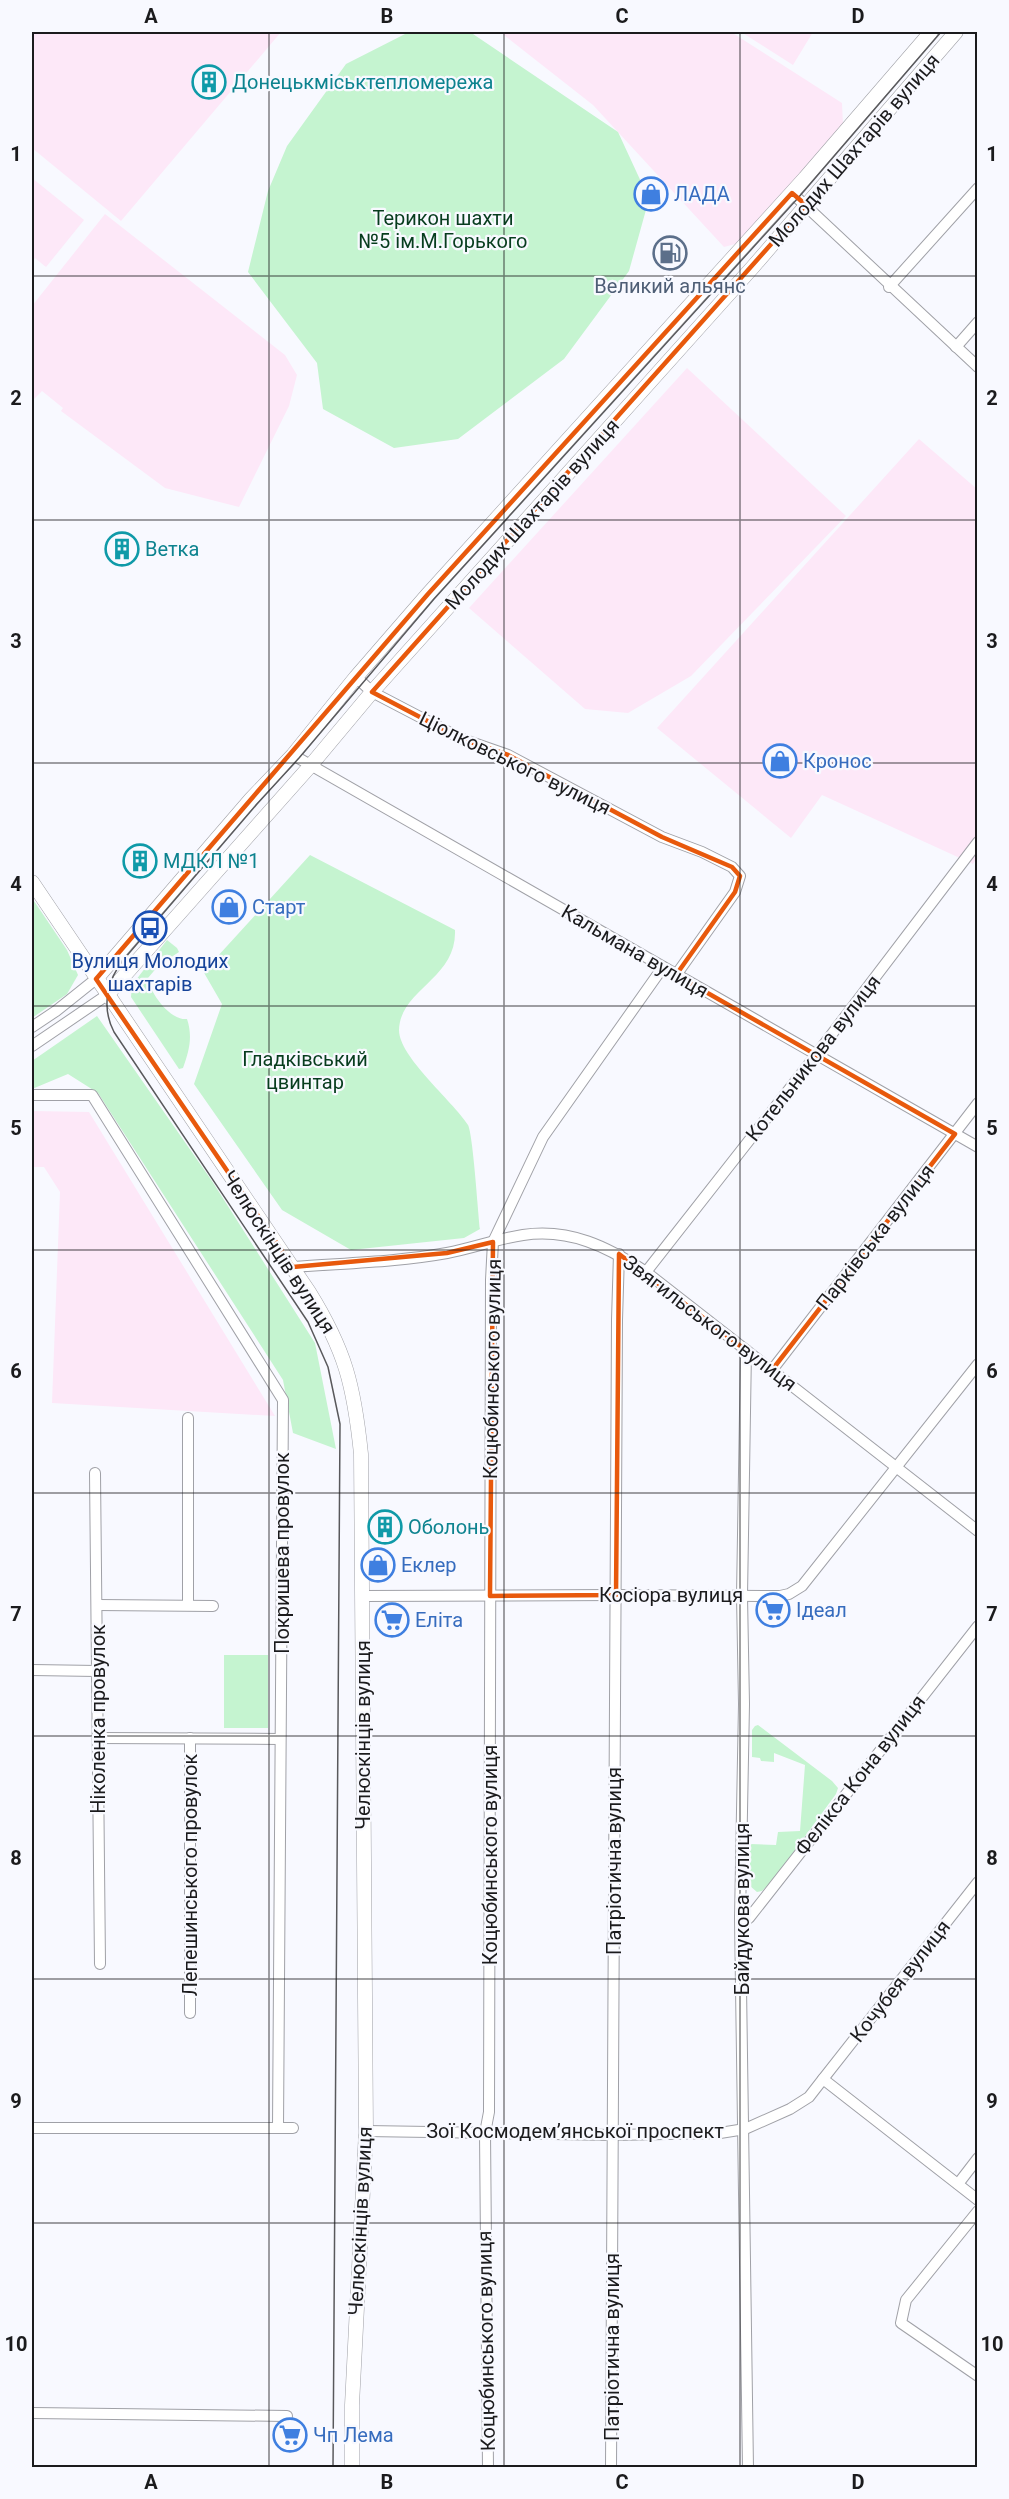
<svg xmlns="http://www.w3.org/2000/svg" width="1009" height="2499" viewBox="0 0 1009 2499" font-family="Roboto,sans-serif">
<rect width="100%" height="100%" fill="#f8f9ff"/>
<g fill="#fde8f8">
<polygon points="32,32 281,32 121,221 32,148"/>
<polygon points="500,32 731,32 842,103 843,125 739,243 724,247 593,105"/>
<polygon points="741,32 813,32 793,65"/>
<polygon points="32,178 84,220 46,267 35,258 32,263"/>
<polygon points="105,214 285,355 297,375 289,406 239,507 165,488 61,411 63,408 42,391 32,401 32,306"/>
<polygon points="687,368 846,516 691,676 628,713 585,709 469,608"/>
<polygon points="919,439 977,489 978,856 973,864 822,795 791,838 657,728"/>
<polygon points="32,1111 89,1112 275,1416 52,1403 60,1192 44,1167 32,1167"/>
</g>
<g fill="#c5f4d0">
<polygon points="409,32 473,34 618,132 649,199 629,271 564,359 458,439 394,448 323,409 317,363 248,272 268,191 287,146 346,64"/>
<path d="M310,855L455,930C457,979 400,989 399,1030C399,1057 452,1100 468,1125C473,1134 478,1212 480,1229L464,1238L351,1250L282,1210L194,1084L222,1004L203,971L210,956L217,957Z"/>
<polygon points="32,898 67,950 78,975 67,994 32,1018"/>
<path d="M167,940L177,948L179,952L158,966L148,978C150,993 170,1021 187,1019C193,1037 189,1051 183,1068L179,1069L131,997L132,985Z"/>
<polygon points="97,1016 212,1181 315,1343 336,1449 293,1433 283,1380 98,1093 68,1074 32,1089 32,1061"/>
<rect x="224" y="1655" width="44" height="73"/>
<polygon points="758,1725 832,1781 838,1788 836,1794 773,1880 762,1891 757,1892 750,1886 750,1844 776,1845 778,1832 800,1831 805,1765 774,1753 774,1762 761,1761 760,1758 752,1757 752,1730 755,1726"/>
</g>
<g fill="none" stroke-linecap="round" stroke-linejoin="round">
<g stroke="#a0a1a7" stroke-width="12">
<g id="minor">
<polyline points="792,193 978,367"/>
<polyline points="889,287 978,188"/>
<polyline points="956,347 978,322"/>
<polyline points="356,677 372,692 462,739 508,755 662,837 702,852 732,867 740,876 735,892 676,975"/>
<polyline points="293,755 978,1147"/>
<polyline points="32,1027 56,1011 96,979"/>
<polyline points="32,1046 107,995"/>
<polyline points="32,1095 92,1095 283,1400 278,2127"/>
<path d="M293,1267C344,1263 397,1262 447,1253C473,1248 497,1239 523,1235C570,1228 608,1247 646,1272L978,1531"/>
<polyline points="646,1272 816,1055 978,842"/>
<polyline points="746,1350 742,1596 744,1704 740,1918 748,2468"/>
<polyline points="772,1370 978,1103"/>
<polyline points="188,1418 188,1605"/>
<polyline points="95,1473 100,1964"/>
<polyline points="362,1596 616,1595 780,1596 789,1594 802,1586 978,1364"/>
<polyline points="98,1605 213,1606"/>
<polyline points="32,1670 97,1671"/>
<polyline points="98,1738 280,1739"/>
<polyline points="190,1738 190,2013"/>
<polyline points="740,1918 749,1918 978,1626"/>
<polyline points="823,2079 978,1882"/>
<polyline points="32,2128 293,2128"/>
<polyline points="366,2131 613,2135 720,2133 745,2129 790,2109 809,2097 823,2079 978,2200"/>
<polyline points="958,2184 978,2158"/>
<polyline points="978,2211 906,2300 901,2323 978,2376"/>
<polyline points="32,2413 287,2416"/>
<polyline points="488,2468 485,2133 489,2112 491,1280 493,1242 543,1137 663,967"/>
<polyline points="611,2468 617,1320 619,1254"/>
</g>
</g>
<g stroke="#a0a1a7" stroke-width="15">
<g id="major">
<path d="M32,882L309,1292C345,1350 354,1385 361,1454L366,2131L352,2405V2468"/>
<polyline points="96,979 251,799 293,755 356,677 428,594 805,178 931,32"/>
<polyline points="107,995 311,765 372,692 752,268 956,32"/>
</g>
</g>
<use href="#minor" stroke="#fff" stroke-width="10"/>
<use href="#major" stroke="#fff" stroke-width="14"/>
<path stroke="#59595c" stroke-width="1.5" d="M333,2468L340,1424L328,1367L308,1322L114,1032C101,1007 107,980 124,959L257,804L299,758L434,599L798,198L941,32"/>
</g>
<path fill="none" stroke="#e8590c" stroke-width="4.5" stroke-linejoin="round" d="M792,193L806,205L372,692L462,739L508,755L662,837L732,867L740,876L735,892L676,975L955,1134L772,1370L619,1254L616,1595L490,1596L493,1242L447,1253L293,1267L96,979L428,594Z"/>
<path fill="none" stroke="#1b1b1d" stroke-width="1.5" stroke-opacity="0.55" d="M269,32V2468M504,32V2468M740,32V2468M32,276H978M32,520H978M32,763H978M32,1006H978M32,1250H978M32,1493H978M32,1736H978M32,1979H978M32,2223H978"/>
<defs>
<g id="building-ring" transform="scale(1.725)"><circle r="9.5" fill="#f8f9ff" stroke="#0f9aa8" stroke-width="1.5"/><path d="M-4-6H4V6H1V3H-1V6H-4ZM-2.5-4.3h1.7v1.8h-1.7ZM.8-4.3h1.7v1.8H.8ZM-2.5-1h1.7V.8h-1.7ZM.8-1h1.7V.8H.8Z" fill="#0f9aa8"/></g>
<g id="shop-ring" transform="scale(1.725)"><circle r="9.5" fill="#f8f9ff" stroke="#3f7fe0" stroke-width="1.5"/><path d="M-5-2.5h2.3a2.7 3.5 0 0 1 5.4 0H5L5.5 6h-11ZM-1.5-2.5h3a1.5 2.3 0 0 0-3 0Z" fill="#3f7fe0"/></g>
<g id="fuel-ring" transform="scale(1.725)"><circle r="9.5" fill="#f8f9ff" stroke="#5c6f8a" stroke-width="1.5"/><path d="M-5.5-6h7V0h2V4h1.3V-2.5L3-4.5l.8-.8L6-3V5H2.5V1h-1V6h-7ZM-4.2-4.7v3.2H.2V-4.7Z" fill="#5c6f8a"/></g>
<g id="bus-ring" transform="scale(1.725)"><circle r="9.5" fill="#f8f9ff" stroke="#1a4fb4" stroke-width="1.5"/><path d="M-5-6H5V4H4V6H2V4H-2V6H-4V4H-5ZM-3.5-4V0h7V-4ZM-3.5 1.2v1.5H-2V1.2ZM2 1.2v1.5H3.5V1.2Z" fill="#1a4fb4"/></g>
<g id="supermarket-ring" transform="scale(1.725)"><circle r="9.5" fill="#f8f9ff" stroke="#3f7fe0" stroke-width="1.5"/><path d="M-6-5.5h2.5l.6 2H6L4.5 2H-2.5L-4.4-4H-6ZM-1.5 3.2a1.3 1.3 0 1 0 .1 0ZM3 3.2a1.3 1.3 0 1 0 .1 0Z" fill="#3f7fe0"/></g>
</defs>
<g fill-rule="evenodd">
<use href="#building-ring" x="209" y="82"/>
<use href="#shop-ring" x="651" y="194"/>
<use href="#fuel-ring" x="670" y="253"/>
<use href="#building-ring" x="122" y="549"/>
<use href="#shop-ring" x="780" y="761"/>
<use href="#building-ring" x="140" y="861"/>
<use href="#shop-ring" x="229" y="907"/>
<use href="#bus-ring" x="150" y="928"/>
<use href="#building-ring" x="385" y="1527"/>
<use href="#shop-ring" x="378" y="1565"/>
<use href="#supermarket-ring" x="773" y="1610"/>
<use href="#supermarket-ring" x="392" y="1620"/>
<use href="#supermarket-ring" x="290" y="2435"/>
</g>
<g text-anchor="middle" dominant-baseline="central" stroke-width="4.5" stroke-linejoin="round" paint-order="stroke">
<g font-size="20" fill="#0d838f" stroke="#f8f9ff" text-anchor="start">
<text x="232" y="82">Донецькміськтепломережа</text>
<text x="145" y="549">Ветка</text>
<text x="163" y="861">МДКЛ №1</text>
<text x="408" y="1527">Оболонь</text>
</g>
<g font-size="20" fill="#1b1b1d" stroke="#f8f9ff">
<text transform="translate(854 150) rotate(-49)">Молодих Шахтарів вулиця</text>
<text transform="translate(532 514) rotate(-48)">Молодих Шахтарів вулиця</text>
<text transform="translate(515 763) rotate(26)">Ціолковського вулиця</text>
<text transform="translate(635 951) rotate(30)">Кальмана вулиця</text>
<text transform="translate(813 1058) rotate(-52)">Котельникова вулиця</text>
<text transform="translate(875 1237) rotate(-52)">Парківська вулиця</text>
<text transform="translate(279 1252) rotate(57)">Челюскінців вулиця</text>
<text transform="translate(710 1323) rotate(37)">Звягильського вулиця</text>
<text transform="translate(492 1369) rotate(-89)">Коцюбинського вулиця</text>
<text transform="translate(282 1553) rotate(-90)">Покришева провулок</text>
<text x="671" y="1595">Косіора вулиця</text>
<text transform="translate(98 1719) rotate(-90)">Ніколенка провулок</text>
<text transform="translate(363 1735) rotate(-90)">Челюскінців вулиця</text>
<text transform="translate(860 1775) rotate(-52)">Фелікса Кона вулиця</text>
<text transform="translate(490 1855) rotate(-90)">Коцюбинського вулиця</text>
<text transform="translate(614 1861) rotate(-90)">Патріотична вулиця</text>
<text transform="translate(190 1875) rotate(-90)">Лепешинського провулок</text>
<text transform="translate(742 1909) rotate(-90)">Байдукова вулиця</text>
<text transform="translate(900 1981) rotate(-52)">Кочубея вулиця</text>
<text x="575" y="2131">Зої Космодем’янської проспект</text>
<text transform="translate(360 2221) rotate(-87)">Челюскінців вулиця</text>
<text transform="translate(486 2341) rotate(-91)">Коцюбинського вулиця</text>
<text transform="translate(612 2347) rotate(-90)">Патріотична вулиця</text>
</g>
<g font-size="20" fill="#366cbe" stroke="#f8f9ff" text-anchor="start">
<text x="674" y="194">ЛАДА</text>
<text x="803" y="761">Кронос</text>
<text x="252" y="907">Старт</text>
<text x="401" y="1565">Еклер</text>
<text x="796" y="1610">Ідеал</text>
<text x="415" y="1620">Еліта</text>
<text x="313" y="2435">Чп Лема</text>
</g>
<g font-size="20" fill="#073d1e" stroke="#f8f9ff">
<text x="443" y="218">Терикон шахти<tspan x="443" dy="23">№5 ім.М.Горького</tspan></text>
<text x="305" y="1059">Гладківський<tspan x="305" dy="23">цвинтар</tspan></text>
</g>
<g font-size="20" fill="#4e5e75" stroke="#f8f9ff">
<text x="670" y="286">Великий альянс</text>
</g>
<g font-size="20" fill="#164399" stroke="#f8f9ff">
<text x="150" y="961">Вулиця Молодих<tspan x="150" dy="23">шахтарів</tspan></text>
</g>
</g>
<rect width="1009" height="2499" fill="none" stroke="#f8f9ff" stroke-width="66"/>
<rect x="33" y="33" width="943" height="2433" fill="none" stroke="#1b1b1d" stroke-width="2"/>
<g font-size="20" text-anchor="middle" font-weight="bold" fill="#1b1b1d">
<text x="151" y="23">A</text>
<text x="387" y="23">B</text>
<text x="622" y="23">C</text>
<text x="858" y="23">D</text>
<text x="16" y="161">1</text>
<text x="992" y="161">1</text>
<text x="16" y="405">2</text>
<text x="992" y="405">2</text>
<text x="16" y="648">3</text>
<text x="992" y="648">3</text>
<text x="16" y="891">4</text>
<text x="992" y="891">4</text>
<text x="16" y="1135">5</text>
<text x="992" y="1135">5</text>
<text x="16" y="1378">6</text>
<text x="992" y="1378">6</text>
<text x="16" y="1621">7</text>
<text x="992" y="1621">7</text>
<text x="16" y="1865">8</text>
<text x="992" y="1865">8</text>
<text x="16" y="2108">9</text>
<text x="992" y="2108">9</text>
<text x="16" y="2351">10</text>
<text x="992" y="2351">10</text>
<text x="151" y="2489">A</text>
<text x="387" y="2489">B</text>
<text x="622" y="2489">C</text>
<text x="858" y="2489">D</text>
</g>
</svg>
